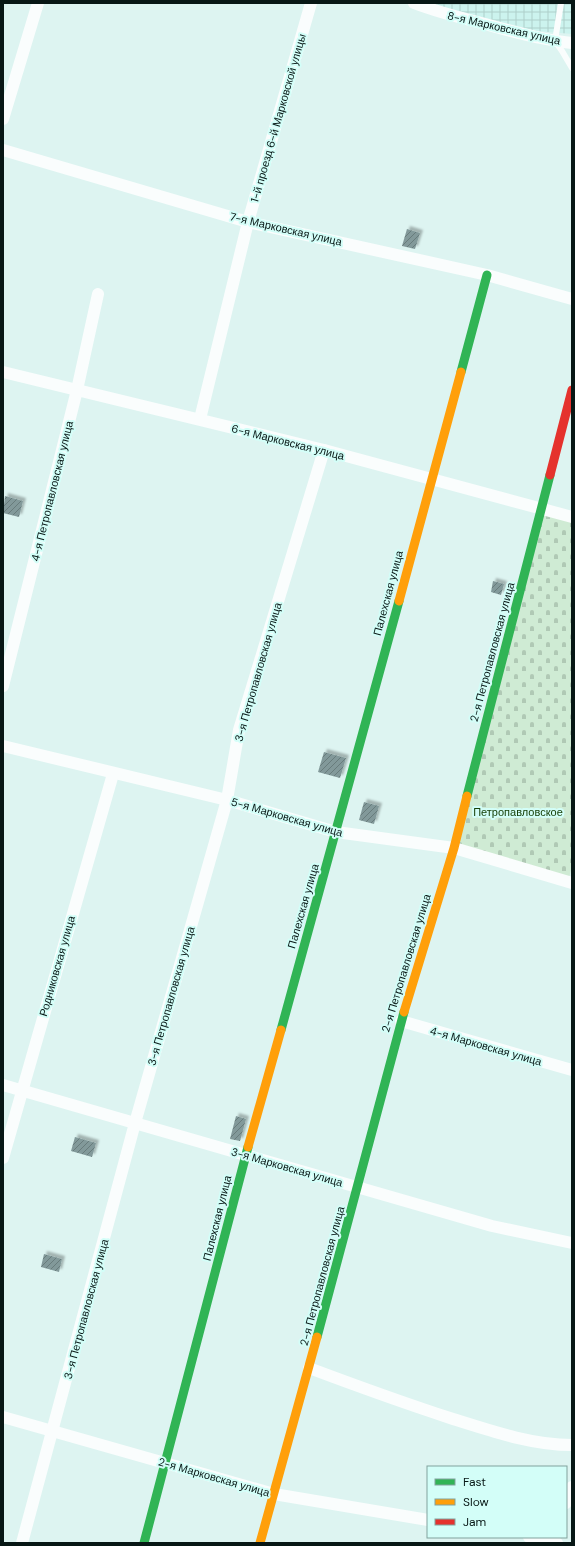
<svg xmlns="http://www.w3.org/2000/svg" width="575" height="1546" viewBox="0 0 575 1546" font-family="'DM Sans',sans-serif">
<defs>
<pattern id="industrial-grid" width="8" height="8" patternUnits="userSpaceOnUse"><rect width="8" height="8" fill="#ccf3ee"/><path d="M0 4h8M4 0v8" fill="none" stroke="#aed0cb"/></pattern>
<pattern id="cemetery-stones" width="16" height="16" patternUnits="userSpaceOnUse"><rect width="16" height="16" fill="#cfebd4"/><path d="M2 7V4a2 2 0 0 1 4 0v3zM10 15v-3a2 2 0 0 1 4 0v3z" fill="#b0c9b5"/></pattern>
<pattern id="building-hatch" width="6" height="6" patternUnits="userSpaceOnUse"><rect width="6" height="6" fill="#82999a"/><path d="M-1 1l2-2M0 6l6-6M5 7l2-2" fill="none" stroke="#687c7c"/></pattern>
<filter id="shadow"><feDropShadow dx="3" dy="-3" stdDeviation="1" flood-color="#0004"/></filter>
</defs>
<rect width="100%" height="100%" fill="#ddf4f1"/>
<polygon fill="url(#industrial-grid)" points="427,3 572,3 572,34 537,31"/>
<polygon fill="url(#cemetery-stones)" points="542,509 572,517 572,866 568,882 454,848"/>
<g fill="url(#building-hatch)" filter="url(#shadow)">
<polygon points="407,229 420,233 415,249 402,246"/>
<polygon points="5,496 23,501 19,517 3,513"/>
<polygon points="493,581 504,584 501,595 491,592"/>
<polygon points="324,752 346,758 340,778 318,772"/>
<polygon points="364,802 379,806 374,824 359,820"/>
<polygon points="236,1116 246,1119 240,1141 230,1139"/>
<polygon points="75,1137 96,1143 92,1157 71,1151"/>
<polygon points="44,1254 62,1259 59,1272 41,1267"/>
</g>
<g fill="none" stroke-linecap="round" stroke-linejoin="round">
<polyline stroke="#fafdfd" stroke-width="6" points="561,3 555,41 562,51 572,68"/>
<g stroke="#fafdfd" stroke-width="12">
<path d="M414,3C437,12 461,18 485,24C513,32 543,40 572,43"/>
<polyline points="3,119 38,3"/>
<polyline points="3,150 248,222 487,275 572,299"/>
<polyline points="3,372 324,450 572,517"/>
<polyline points="200,419 248,222 311,3"/>
<polyline points="3,686 77,390 98,294"/>
<polyline points="3,746 227,800 336,832 454,848 572,883"/>
<polyline points="401,1021 572,1070"/>
<polyline points="3,1085 492,1226 572,1243"/>
<polyline points="3,1158 113,774"/>
<path d="M309,1368C357,1386 404,1403 453,1419C491,1431 532,1445 572,1445"/>
<polyline points="3,1417 274,1494 428,1520"/>
<polyline points="566,1503 572,1487"/>
<polyline points="529,1537 557,1543"/>
<polyline points="22,1543 135,1123 227,800 239,730 324,450"/>
</g>
<g stroke="#30b455" stroke-width="9">
<polyline points="461,372 487,275"/>
<polyline points="467,796 550,475"/>
<polyline points="281,1030 399,601"/>
<polyline points="317,1337 404,1012"/>
<polyline points="144,1543 248,1147"/>
</g>
<g stroke="#ff9f0a" stroke-width="9">
<polyline points="399,601 461,372"/>
<polyline points="404,1012 454,848 467,796"/>
<polyline points="248,1147 281,1030"/>
<polyline points="260,1543 317,1337"/>
</g>
<polyline stroke="#e5322d" stroke-width="9" points="550,475 572,390"/>
</g>
<g text-anchor="middle" dominant-baseline="central" stroke-width="4" stroke-linejoin="round" paint-order="stroke">
<g font-size="11" fill="#071715" stroke="#d3fef8">
<text transform="translate(504 28) rotate(13)">8-я Марковская улица</text>
<text transform="translate(278 118) rotate(-74)">1-й проезд 6-й Марковской улицы</text>
<text transform="translate(286 229) rotate(13)">7-я Марковская улица</text>
<text transform="translate(288 442) rotate(14)">6-я Марковская улица</text>
<text transform="translate(52 491) rotate(-76)">4-я Петропавловская улица</text>
<text transform="translate(388 593) rotate(-75)">Палехская улица</text>
<text transform="translate(492 652) rotate(-75)">2-я Петропавловская улица</text>
<text transform="translate(258 672) rotate(-74)">3-я Петропавловская улица</text>
<text transform="translate(287 817) rotate(16)">5-я Марковская улица</text>
<text transform="translate(303 906) rotate(-74)">Палехская улица</text>
<text transform="translate(406 963) rotate(-73)">2-я Петропавловская улица</text>
<text transform="translate(57 966) rotate(-74)">Родниковская улица</text>
<text transform="translate(171 996) rotate(-74)">3-я Петропавловская улица</text>
<text transform="translate(486 1046) rotate(16)">4-я Марковская улица</text>
<text transform="translate(287 1167) rotate(16)">3-я Марковская улица</text>
<text transform="translate(217 1218) rotate(-76)">Палехская улица</text>
<text transform="translate(322 1276) rotate(-75)">2-я Петропавловская улица</text>
<text transform="translate(86 1309) rotate(-75)">3-я Петропавловская улица</text>
<text transform="translate(214 1477) rotate(16)">2-я Марковская улица</text>
</g>
<g font-size="11" fill="#174109" stroke="#d3fef8">
<text x="518" y="812">Петропавловское</text>
</g>
</g>
<rect width="575" height="1546" fill="none" stroke="#071715" stroke-width="8"/>
<rect x="427" y="1466" width="140" height="72" fill="#d3fef8" stroke="#81a29d"/>
<rect x="435" y="1479" width="20" height="6" fill="#30b455" stroke="#81a29d"/>
<text x="463" y="1486" font-size="12" fill="#071715">Fast</text>
<rect x="435" y="1499" width="20" height="6" fill="#ff9f0a" stroke="#81a29d"/>
<text x="463" y="1506" font-size="12" fill="#071715">Slow</text>
<rect x="435" y="1519" width="20" height="6" fill="#e5322d" stroke="#81a29d"/>
<text x="463" y="1526" font-size="12" fill="#071715">Jam</text>
</svg>
